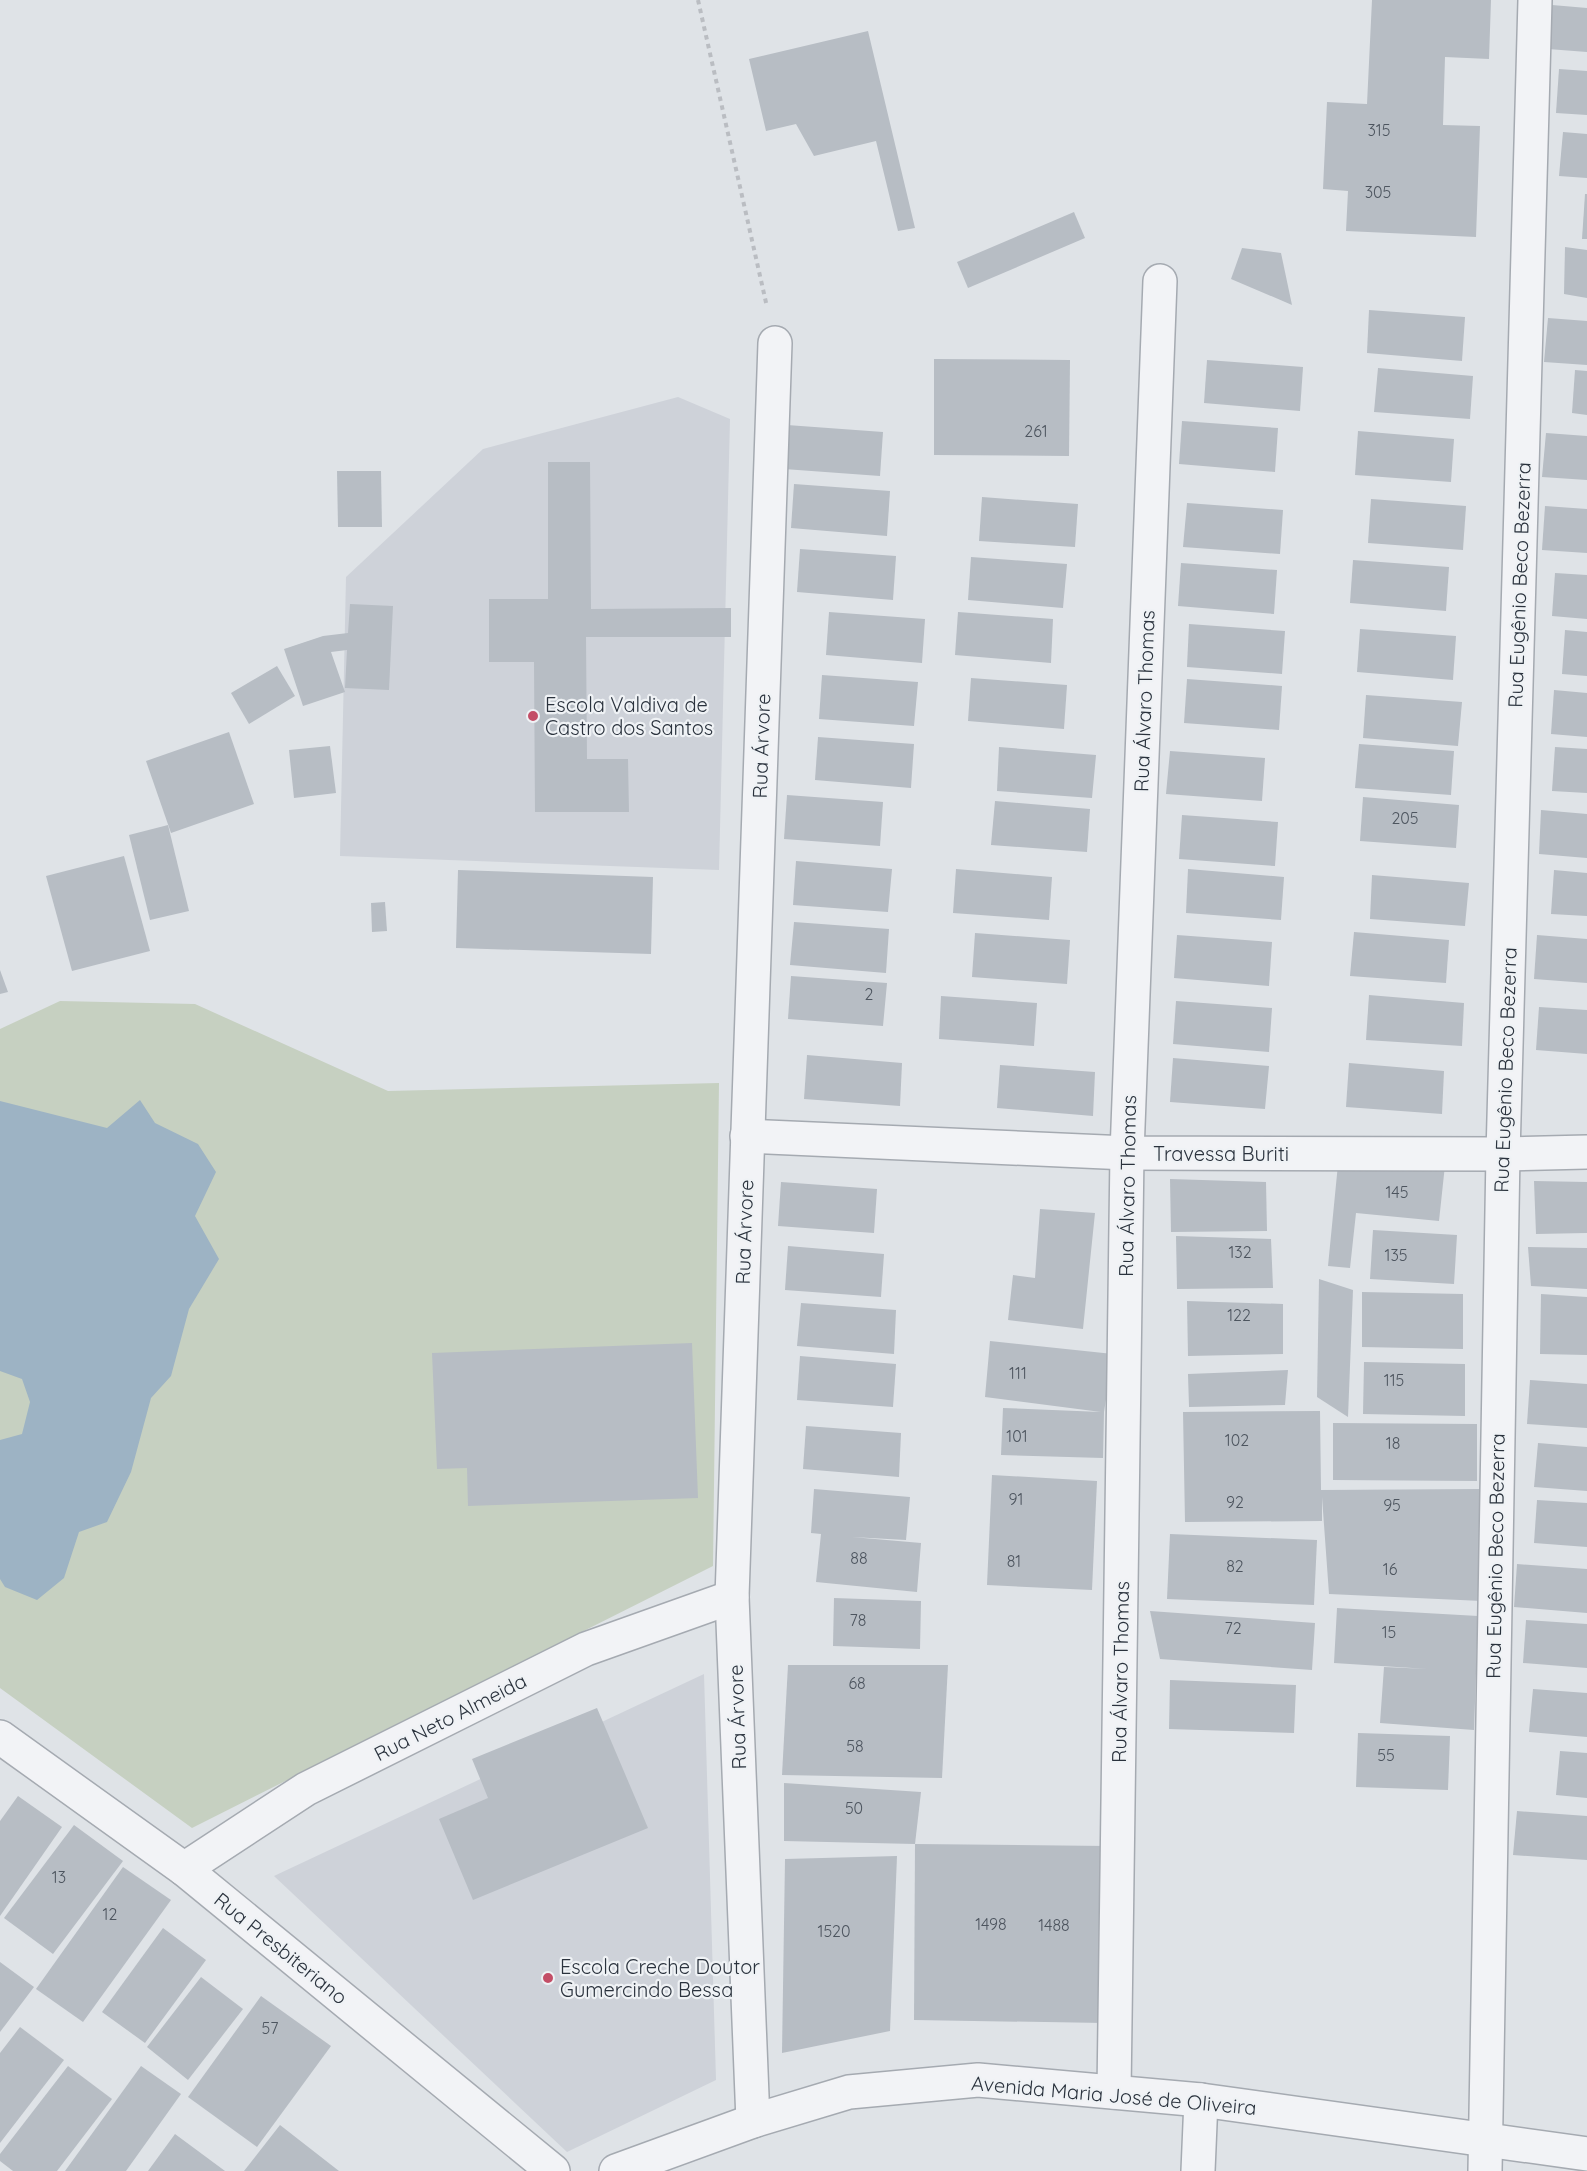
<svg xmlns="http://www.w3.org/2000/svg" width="1587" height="2171" viewBox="0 0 1587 2171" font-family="Quicksand,sans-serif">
<rect width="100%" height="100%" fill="#dfe3e7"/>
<g fill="#ced2d9">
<polygon points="678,397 730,419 719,870 340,856 346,577 483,449"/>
<polygon points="704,1674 716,2080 567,2152 274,1876"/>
</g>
<polygon fill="#c6d0c1" points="60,1001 195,1004 388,1091 719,1083 713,1566 192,1828 0,1688 0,1029"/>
<polygon fill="#9db3c4" points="140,1100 155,1123 198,1144 216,1172 195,1216 219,1259 189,1309 171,1376 151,1398 131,1472 107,1522 79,1532 64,1578 37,1600 5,1587 0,1579 0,1440 22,1434 30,1402 22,1379 0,1371 0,1101 107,1128"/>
<g fill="#b7bdc4">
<polygon points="1372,0 1491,0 1489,59 1445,57 1443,125 1480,126 1476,237 1346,231 1348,191 1323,189 1327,102 1367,104"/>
<polygon points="1552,5 1587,8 1587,52 1548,49"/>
<polygon points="868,31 915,228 898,231 876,141 814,156 796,124 766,131 749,59"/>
<polygon points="1559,69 1587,71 1587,115 1556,113"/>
<polygon points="1563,132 1587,134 1587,178 1559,176"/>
<polygon points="1585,194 1587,194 1587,239 1582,239"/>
<polygon points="1074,212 1085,238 968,288 957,262"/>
<polygon points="1565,247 1587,250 1587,298 1564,294"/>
<polygon points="1242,248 1281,253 1292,305 1231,279"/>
<polygon points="1369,310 1465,317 1462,361 1367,353"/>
<polygon points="1548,318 1587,321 1587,365 1544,362"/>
<polygon points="934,359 1070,360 1069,456 934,455"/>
<polygon points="1207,360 1303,367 1300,411 1204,403"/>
<polygon points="1378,368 1473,376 1470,419 1374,412"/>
<polygon points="1575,370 1587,371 1587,415 1572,413"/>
<polygon points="1182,421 1278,428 1275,472 1179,464"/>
<polygon points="787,425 883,432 880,476 784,469"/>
<polygon points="1358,431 1454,439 1451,482 1355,475"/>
<polygon points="1546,433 1587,436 1587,480 1542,477"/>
<polygon points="548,462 590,462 591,609 731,608 731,637 586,637 587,759 628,759 629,812 535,812 534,662 489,662 489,599 548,599"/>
<polygon points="337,471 381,471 382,527 338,527"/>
<polygon points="794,484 890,491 887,536 791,528"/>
<polygon points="982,497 1078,504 1075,547 979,541"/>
<polygon points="1371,499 1466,506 1463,550 1368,543"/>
<polygon points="1187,503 1283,510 1280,554 1183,547"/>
<polygon points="1545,506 1587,509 1587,553 1542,550"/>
<polygon points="800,549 896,556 893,600 797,592"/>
<polygon points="971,557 1067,564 1063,608 968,600"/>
<polygon points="1353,560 1449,567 1446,611 1350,603"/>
<polygon points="1181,563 1277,570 1274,614 1178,606"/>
<polygon points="1555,573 1587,575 1587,619 1552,616"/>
<polygon points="350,604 393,606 389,690 345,688 347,650 331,652 345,692 303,706 284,649 323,636 348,633"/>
<polygon points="829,612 925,619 922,663 826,655"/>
<polygon points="958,612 1053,619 1051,663 955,655"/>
<polygon points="1189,624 1285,631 1282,674 1187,667"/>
<polygon points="1360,629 1456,636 1453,680 1357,672"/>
<polygon points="1565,630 1587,632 1587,676 1562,674"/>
<polygon points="277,666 295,696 249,724 231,693"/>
<polygon points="822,675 918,682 914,726 819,719"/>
<polygon points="971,678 1067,685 1064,729 968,721"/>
<polygon points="1187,679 1282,686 1279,730 1184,723"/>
<polygon points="1554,690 1587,693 1587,737 1551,734"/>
<polygon points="1366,695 1462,702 1458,746 1363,738"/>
<polygon points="229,732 254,804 171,833 146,761"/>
<polygon points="818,737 914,744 911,788 815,780"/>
<polygon points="1359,744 1454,751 1451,795 1355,788"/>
<polygon points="330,746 336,793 294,798 289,750"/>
<polygon points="999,747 1096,755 1092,798 997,791"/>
<polygon points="1555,747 1587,749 1587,793 1552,791"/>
<polygon points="1170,751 1265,758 1262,801 1166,794"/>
<polygon points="787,795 883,802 880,846 784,839"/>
<polygon points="1363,797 1459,805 1456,848 1360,841"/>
<polygon points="995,801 1090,809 1087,852 991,845"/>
<polygon points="1541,810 1587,814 1587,858 1539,854"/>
<polygon points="1182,815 1278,822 1275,866 1179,859"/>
<polygon points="168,825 189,911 150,920 129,835"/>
<polygon points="124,856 150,951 72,971 46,876"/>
<polygon points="796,861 892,869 888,912 793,905"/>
<polygon points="956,869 1052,877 1049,920 953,913"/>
<polygon points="1188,869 1284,877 1281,920 1186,913"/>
<polygon points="458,870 653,877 651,954 456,948"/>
<polygon points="1554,870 1587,873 1587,916 1551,914"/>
<polygon points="1372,875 1469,883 1465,926 1370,919"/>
<polygon points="385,902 387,931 372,932 371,903"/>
<polygon points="794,922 889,929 886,973 790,965"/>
<polygon points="1354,932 1449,940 1446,983 1350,976"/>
<polygon points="975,933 1070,940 1067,984 972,977"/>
<polygon points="1177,935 1272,942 1269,986 1174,978"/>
<polygon points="1537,935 1587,939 1587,983 1534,979"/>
<polygon points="0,970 8,992 0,994"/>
<polygon points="791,976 887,983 883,1026 788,1019"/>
<polygon points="1369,995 1464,1003 1462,1046 1366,1040"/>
<polygon points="941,996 1037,1003 1034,1046 939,1039"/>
<polygon points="1176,1001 1272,1008 1269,1052 1173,1044"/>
<polygon points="1539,1007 1587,1010 1587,1054 1536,1050"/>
<polygon points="807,1055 902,1063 900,1106 804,1099"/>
<polygon points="1173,1058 1269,1066 1265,1109 1170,1102"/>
<polygon points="1349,1063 1444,1071 1442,1114 1346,1107"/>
<polygon points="1000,1065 1095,1072 1093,1116 997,1108"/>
<polygon points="1339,1154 1445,1165 1439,1221 1356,1213 1350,1268 1328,1266"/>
<polygon points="1170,1179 1266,1182 1267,1231 1171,1232"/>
<polygon points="1534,1181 1587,1182 1587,1233 1536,1234"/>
<polygon points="781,1182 877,1189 874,1233 778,1226"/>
<polygon points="1040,1209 1095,1213 1083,1329 1008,1320 1013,1275 1035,1278"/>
<polygon points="1373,1230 1457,1235 1454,1284 1370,1279"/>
<polygon points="1176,1236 1271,1239 1273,1288 1177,1289"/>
<polygon points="788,1246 884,1254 881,1297 785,1290"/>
<polygon points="1528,1247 1587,1248 1587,1289 1531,1286"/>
<polygon points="1319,1279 1353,1290 1348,1417 1317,1397"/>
<polygon points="1362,1292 1463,1294 1463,1349 1362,1347"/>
<polygon points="1541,1294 1587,1297 1587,1355 1540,1354"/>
<polygon points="1187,1301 1283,1304 1283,1354 1188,1356"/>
<polygon points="801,1303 896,1310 894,1354 797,1346"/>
<polygon points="990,1341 1113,1354 1104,1412 1103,1458 1001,1455 1003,1408 1101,1412 985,1397"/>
<polygon points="692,1343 698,1498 468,1506 467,1468 437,1469 432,1353"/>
<polygon points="800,1356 896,1364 893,1407 797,1400"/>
<polygon points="1364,1362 1465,1364 1465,1416 1363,1414"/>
<polygon points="1288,1370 1285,1405 1189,1407 1188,1374"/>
<polygon points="1530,1380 1587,1384 1587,1428 1527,1424"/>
<polygon points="1320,1411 1321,1490 1481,1489 1482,1601 1329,1594 1322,1497 1322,1521 1185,1522 1183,1412"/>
<polygon points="1333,1423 1477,1424 1477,1481 1333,1480"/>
<polygon points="806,1426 901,1433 899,1477 803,1469"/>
<polygon points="1538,1443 1587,1447 1587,1491 1534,1487"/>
<polygon points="992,1475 1097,1481 1092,1590 987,1585"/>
<polygon points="814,1489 910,1497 906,1540 852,1537 921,1543 917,1592 816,1582 821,1534 811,1533"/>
<polygon points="1537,1500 1587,1503 1587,1547 1534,1543"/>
<polygon points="1170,1534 1317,1540 1314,1605 1167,1599"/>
<polygon points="1517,1564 1587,1569 1587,1613 1514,1607"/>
<polygon points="834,1598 921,1601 920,1649 833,1646"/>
<polygon points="1337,1608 1478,1616 1474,1730 1380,1723 1384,1667 1428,1669 1334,1663"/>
<polygon points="1150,1611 1315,1623 1312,1670 1160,1659"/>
<polygon points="1526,1620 1587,1624 1587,1668 1523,1663"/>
<polygon points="788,1665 948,1665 942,1778 782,1775"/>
<polygon points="1170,1680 1296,1685 1294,1733 1169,1729"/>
<polygon points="1533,1689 1587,1693 1587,1737 1529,1732"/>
<polygon points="597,1708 648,1828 473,1900 439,1819 488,1798 472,1759"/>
<polygon points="1358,1733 1450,1736 1448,1790 1356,1787"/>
<polygon points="1560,1751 1587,1753 1587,1798 1556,1795"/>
<polygon points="784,1783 921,1792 915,1844 784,1841"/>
<polygon points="18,1796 62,1827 0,1916 0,1821"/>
<polygon points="1517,1811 1587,1816 1587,1860 1513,1855"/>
<polygon points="74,1825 123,1861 53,1954 4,1918"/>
<polygon points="915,1844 1107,1846 1104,2023 914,2020"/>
<polygon points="897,1856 890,2031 782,2053 785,1859"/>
<polygon points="123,1867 171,1900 83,2022 36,1989"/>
<polygon points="163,1928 206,1960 145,2043 102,2012"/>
<polygon points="0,1962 34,1987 0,2032"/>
<polygon points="201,1977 243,2009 188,2080 147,2047"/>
<polygon points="261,1996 331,2046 257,2147 188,2097"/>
<polygon points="20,2027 64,2060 0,2143 0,2053"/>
<polygon points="68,2066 112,2099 57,2171 13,2171 0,2161 0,2154"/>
<polygon points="141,2066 181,2094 126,2171 65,2171"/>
<polygon points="280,2125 339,2171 244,2171"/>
<polygon points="175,2134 225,2171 148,2171"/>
</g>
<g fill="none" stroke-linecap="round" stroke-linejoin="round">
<g stroke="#a5aab1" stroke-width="36">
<g id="minor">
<polyline points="747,1136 1127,1153 1503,1154 1587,1152"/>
<polyline points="0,1737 184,1869 553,2171"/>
<polyline points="184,1869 306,1789 586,1649 732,1597"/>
<polyline points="1114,2092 1127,1153 1160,281"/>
<polyline points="753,2121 732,1597 775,343"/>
<polyline points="616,2171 753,2121 849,2092 978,2080 1201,2100 1587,2154"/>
<polyline points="1198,2171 1201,2100"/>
<polyline points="1485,2171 1503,1154 1535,0"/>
</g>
</g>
<polyline stroke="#babdc2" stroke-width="4" stroke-dasharray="4.5 4.5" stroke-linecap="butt" points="698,0 767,307"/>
<use href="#minor" stroke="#f2f3f6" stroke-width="33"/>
</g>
<g fill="#c34e67" stroke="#eff2f5" stroke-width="2">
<circle cx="533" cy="716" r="6"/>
<circle cx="548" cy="1978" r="6"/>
</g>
<g text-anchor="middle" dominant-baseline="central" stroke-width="4.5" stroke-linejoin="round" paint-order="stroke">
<g font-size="16" fill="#4d555f">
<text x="1379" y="130">315</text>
<text x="1378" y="192">305</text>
<text x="1036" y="431">261</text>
<text x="1405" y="818">205</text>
<text x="869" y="994">2</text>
<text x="1397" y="1192">145</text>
<text x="1240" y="1252">132</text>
<text x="1396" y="1255">135</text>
<text x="1239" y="1315">122</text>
<text x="1018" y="1373">111</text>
<text x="1394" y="1380">115</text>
<text x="1017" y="1436">101</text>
<text x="1237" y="1440">102</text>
<text x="1393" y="1443">18</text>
<text x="1016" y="1499">91</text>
<text x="1235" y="1502">92</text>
<text x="1392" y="1505">95</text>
<text x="859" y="1558">88</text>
<text x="1014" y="1561">81</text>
<text x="1235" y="1566">82</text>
<text x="1390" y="1569">16</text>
<text x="858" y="1620">78</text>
<text x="1233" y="1628">72</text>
<text x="1389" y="1632">15</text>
<text x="857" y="1683">68</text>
<text x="855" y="1746">58</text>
<text x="1386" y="1755">55</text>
<text x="854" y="1808">50</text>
<text x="59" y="1877">13</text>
<text x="110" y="1914">12</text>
<text x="991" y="1924">1498</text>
<text x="1054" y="1925">1488</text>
<text x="834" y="1931">1520</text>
<text x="270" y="2028">57</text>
</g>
<g font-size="20" fill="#2a323d" stroke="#eff2f5">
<text transform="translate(1519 585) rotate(-88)">Rua Eugênio Beco Bezerra</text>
<text transform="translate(1144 701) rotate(-88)">Rua Álvaro Thomas</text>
<text transform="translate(761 746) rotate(-88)">Rua Árvore</text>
<text transform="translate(1505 1070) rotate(-88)">Rua Eugênio Beco Bezerra</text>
<text x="1221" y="1153">Travessa Buriti</text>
<text transform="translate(1127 1186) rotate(-89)">Rua Álvaro Thomas</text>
<text transform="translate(744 1232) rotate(-88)">Rua Árvore</text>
<text transform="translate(1495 1556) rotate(-89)">Rua Eugênio Beco Bezerra</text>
<text transform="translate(1120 1672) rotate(-89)">Rua Álvaro Thomas</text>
<text transform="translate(450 1717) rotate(-27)">Rua Neto Almeida</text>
<text transform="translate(737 1717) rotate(-92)">Rua Árvore</text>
<text transform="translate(281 1948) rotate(39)">Rua Presbiteriano</text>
<text transform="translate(1114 2095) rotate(5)">Avenida Maria José de Oliveira</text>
</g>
<g font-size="20" fill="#2a323d" stroke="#eff2f5" text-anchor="start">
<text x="545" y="704">Escola Valdiva de<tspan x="545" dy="23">Castro dos Santos</tspan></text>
<text x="560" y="1966">Escola Creche Doutor<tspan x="560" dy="23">Gumercindo Bessa</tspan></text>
</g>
</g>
</svg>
